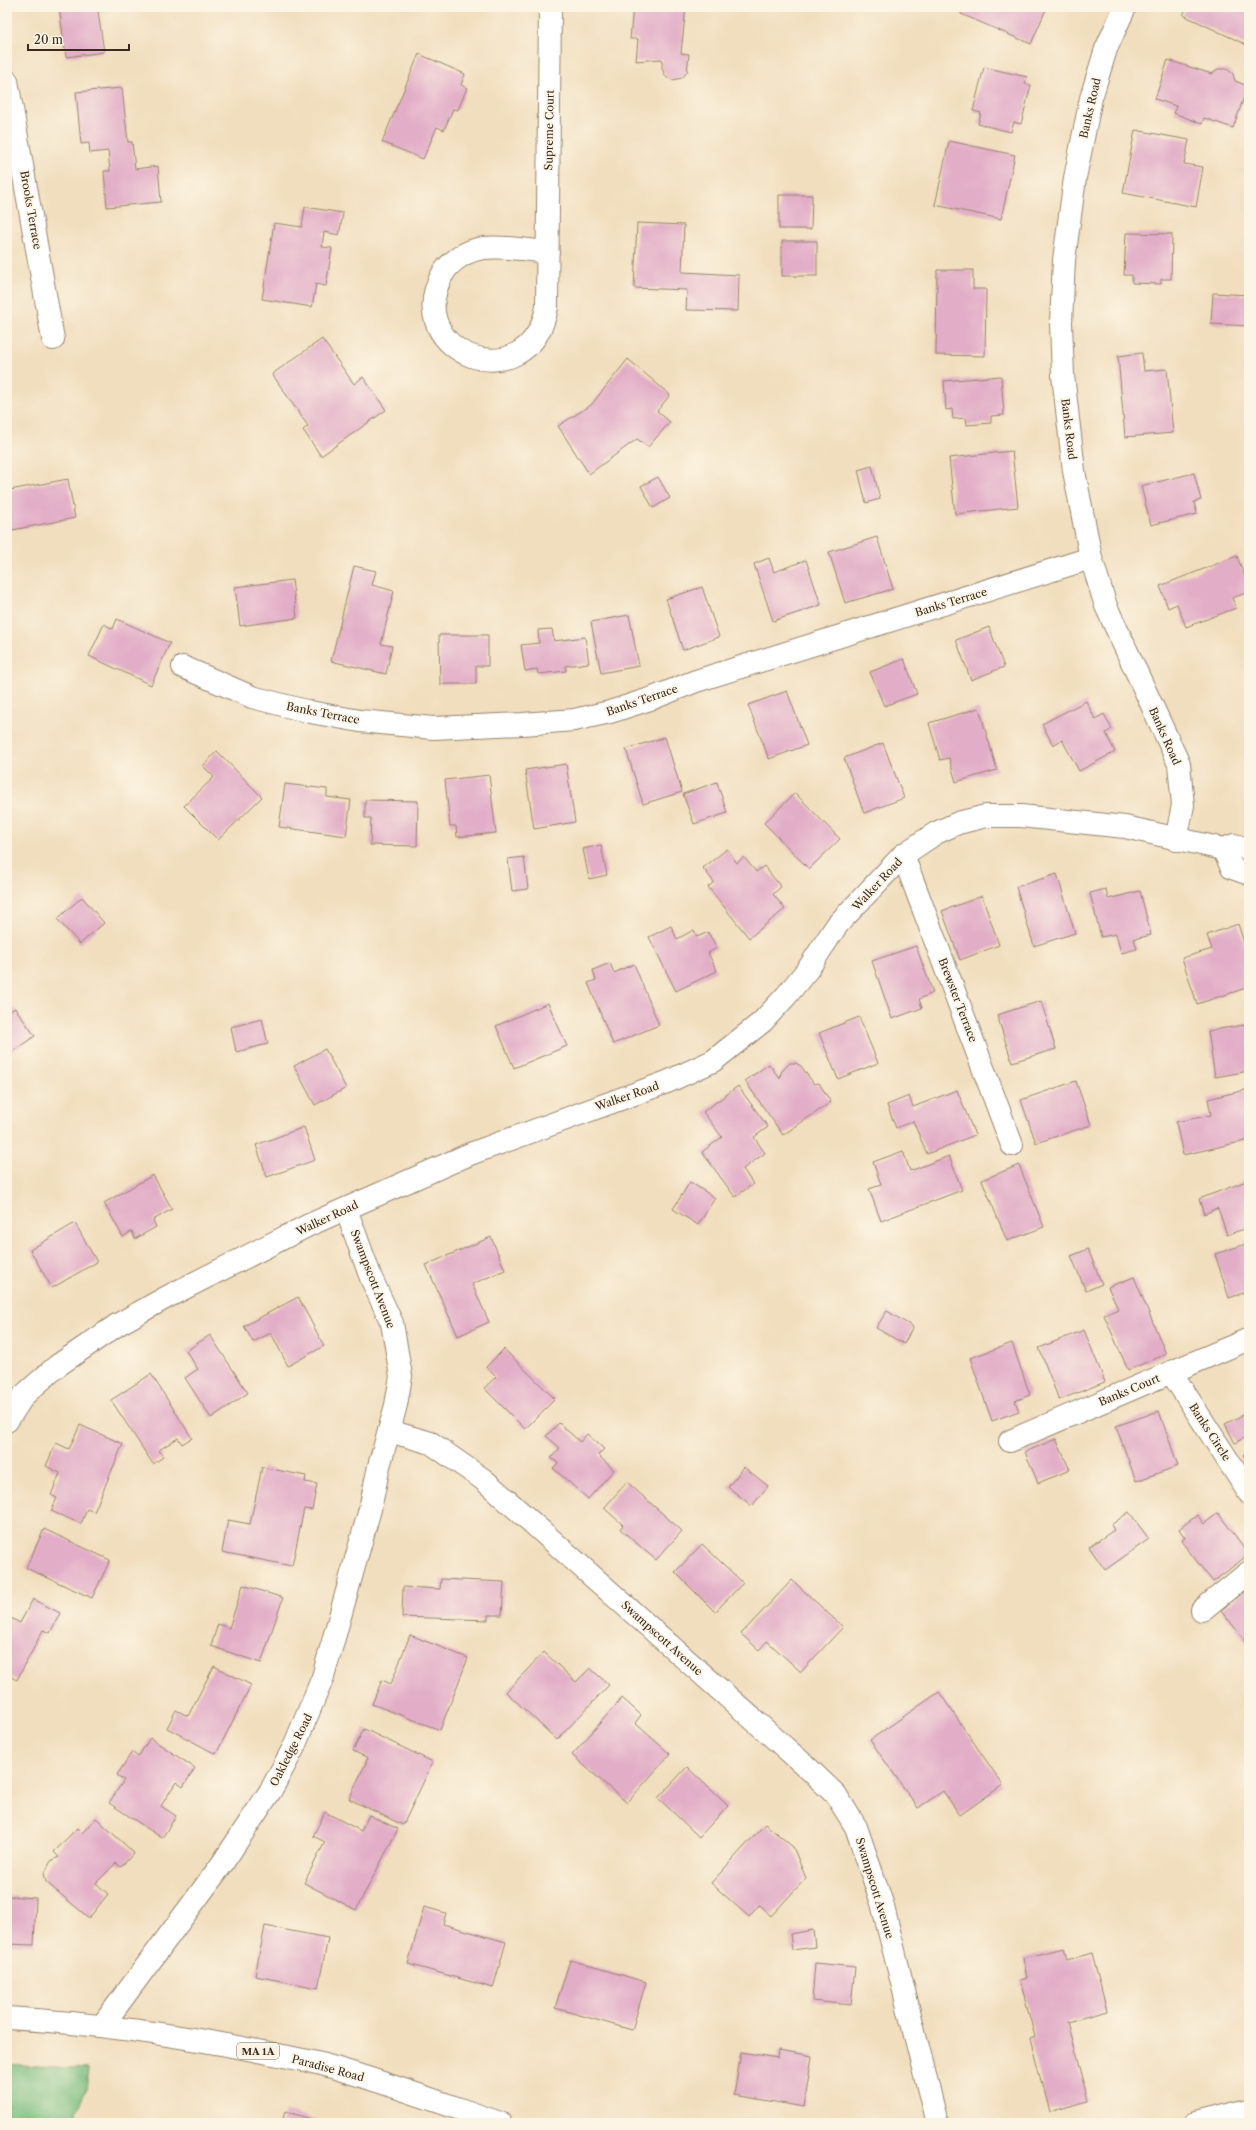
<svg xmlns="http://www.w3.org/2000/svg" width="1256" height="2130" viewBox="0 0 1256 2130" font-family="'Libre Caslon Text',serif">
<rect width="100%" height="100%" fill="#fcf5e5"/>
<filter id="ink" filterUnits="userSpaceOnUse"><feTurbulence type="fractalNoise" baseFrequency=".025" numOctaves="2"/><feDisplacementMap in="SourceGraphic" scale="8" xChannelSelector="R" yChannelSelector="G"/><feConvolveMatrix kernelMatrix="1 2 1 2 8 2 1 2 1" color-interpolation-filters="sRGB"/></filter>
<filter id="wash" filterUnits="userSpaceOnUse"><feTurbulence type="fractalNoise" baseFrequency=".012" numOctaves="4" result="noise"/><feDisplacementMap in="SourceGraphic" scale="16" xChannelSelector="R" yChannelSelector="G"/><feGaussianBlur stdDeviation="0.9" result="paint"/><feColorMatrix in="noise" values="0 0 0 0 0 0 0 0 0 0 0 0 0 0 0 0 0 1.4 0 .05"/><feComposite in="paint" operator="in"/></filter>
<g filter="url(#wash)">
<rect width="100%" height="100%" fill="#f1debe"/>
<polygon fill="#7cbd7f" stroke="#5c744e" points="7,2064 88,2069 86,2091 76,2111 84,2123 7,2123"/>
<g id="blocks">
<g fill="#e2aec7">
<polygon points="59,7 106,7 107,10 98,11 104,52 66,57"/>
<polygon points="633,7 686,7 681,53 689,54 687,72 682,78 673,80 666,77 662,69 662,59 636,61 638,39 630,39"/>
<polygon points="963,7 1047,7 1031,44 961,14"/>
<polygon points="1187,7 1249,7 1249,46 1183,15"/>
<polygon points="419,54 465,74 461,85 467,88 458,110 453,109 444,130 437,127 423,159 382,142"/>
<polygon points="1168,60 1212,74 1218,69 1227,69 1233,74 1235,81 1248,86 1233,128 1204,118 1202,124 1174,113 1176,106 1155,99"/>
<polygon points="984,67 1027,77 1025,84 1031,85 1021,124 1014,122 1011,132 978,124 981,113 973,111"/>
<polygon points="122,88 128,142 132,142 135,169 158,166 161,202 107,207 104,171 110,171 108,151 90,153 89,143 81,144 76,92"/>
<polygon points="1135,130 1189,140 1184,164 1203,167 1196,207 1123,193"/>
<polygon points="949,141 1015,155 1001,219 935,205"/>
<polygon points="779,195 812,195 811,229 779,229"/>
<polygon points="305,207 343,213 339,235 324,232 322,247 332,248 326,286 316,284 312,307 262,299 274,223 302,227"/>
<polygon points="637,223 684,225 682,272 739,275 738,311 686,310 687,290 634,288"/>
<polygon points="1126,233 1172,234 1171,279 1161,279 1161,284 1132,283 1132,275 1124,275"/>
<rect x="782" y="241" width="35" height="35"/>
<polygon points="937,270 973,270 973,289 986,289 985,356 936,355"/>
<polygon points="1213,293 1249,295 1249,326 1211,324"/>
<polygon points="322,339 354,384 363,377 386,410 321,456 303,430 308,426 272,374"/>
<polygon points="1142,353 1144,371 1167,369 1173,433 1125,437 1118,356"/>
<polygon points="628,359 670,395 657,411 670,422 648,447 637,439 589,474 558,426 591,405"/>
<polygon points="1001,376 1004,415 991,416 991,423 967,425 966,418 953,419 952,409 946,410 944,381"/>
<polygon points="1012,451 1018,507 955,514 949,458"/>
<polygon points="872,466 880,499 866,503 858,470"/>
<polygon points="1194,473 1201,500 1194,502 1197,514 1151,525 1141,486"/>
<polygon points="658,477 670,498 653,508 641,486"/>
<polygon points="7,479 10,490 68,479 75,518 7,531"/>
<polygon points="877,537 893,589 845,603 829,552"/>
<polygon points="1237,556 1249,587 1249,592 1232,598 1236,608 1186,627 1177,604 1168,608 1160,586"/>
<polygon points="769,558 774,572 806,560 821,605 773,621 754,564"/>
<polygon points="354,566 376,571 372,585 394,591 381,644 392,646 386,674 331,661"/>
<polygon points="292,580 297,618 240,626 235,587"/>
<polygon points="702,587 719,637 683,650 666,599"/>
<polygon points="629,615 639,666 601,673 591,622"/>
<polygon points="117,619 170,643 151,685 89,656 104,624 113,629"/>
<polygon points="989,627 1004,667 971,680 956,640"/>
<polygon points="552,629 554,641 585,637 589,663 565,666 566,671 538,674 537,669 525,671 521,645 539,643 538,630"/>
<polygon points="439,635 488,635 488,666 476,666 476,684 440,684"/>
<polygon points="904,659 917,694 884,706 870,672"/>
<polygon points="787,691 807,745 769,759 748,705"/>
<polygon points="1086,701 1095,719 1104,714 1112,729 1106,733 1115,752 1079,771 1062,740 1053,745 1042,724"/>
<polygon points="979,708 997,770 956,782 949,758 940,760 929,723"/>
<polygon points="665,737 682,792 643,804 626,749"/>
<polygon points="883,743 904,798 864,813 844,758"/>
<polygon points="217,751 262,797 218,840 184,806 214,777 203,766"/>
<polygon points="566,764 575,822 534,829 525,770"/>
<polygon points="489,775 496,833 457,837 456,826 450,826 445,780"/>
<polygon points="717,782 727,813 694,824 683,794"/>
<polygon points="285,784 327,789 327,797 351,800 346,836 279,827"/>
<polygon points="795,793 840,839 809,869 764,823"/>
<polygon points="365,800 418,801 417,846 370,845 371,818 365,818"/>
<polygon points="601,845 607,875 589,879 583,849"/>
<polygon points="727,849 737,863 744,857 756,872 764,866 781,887 773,894 785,909 749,938 708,887 714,882 703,868"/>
<polygon points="524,857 528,889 512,891 508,859"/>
<polygon points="1057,874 1075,933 1034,946 1016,887"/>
<polygon points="1106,889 1108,899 1140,891 1151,935 1134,939 1137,949 1121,953 1116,934 1101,937 1090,893"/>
<polygon points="982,896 999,945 960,960 942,911"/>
<polygon points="82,897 104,923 80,944 57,919"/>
<polygon points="1238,924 1249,958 1249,987 1197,1004 1182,958 1212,949 1207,935"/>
<polygon points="671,926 677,939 694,930 697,937 708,932 717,948 708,953 717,971 676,991 649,937"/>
<polygon points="916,946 933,993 919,999 922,1008 892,1019 872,961"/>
<polygon points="610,963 614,973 634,964 659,1025 613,1044 588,983 596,980 593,970"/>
<polygon points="1041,1001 1056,1049 1012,1062 997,1015"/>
<polygon points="548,1003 567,1046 514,1068 496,1026"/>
<polygon points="15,1008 35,1036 7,1055 11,1062 7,1065 7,1013"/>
<polygon points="859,1017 878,1063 838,1079 819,1033"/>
<polygon points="262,1019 268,1044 236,1052 231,1027"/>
<polygon points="1249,1024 1249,1071 1215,1077 1208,1031"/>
<polygon points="325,1049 346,1088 315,1105 294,1066"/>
<polygon points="790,1063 796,1063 801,1066 814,1084 819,1083 831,1102 783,1135 745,1081 769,1064 780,1079 781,1072"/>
<polygon points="1076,1081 1091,1125 1036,1143 1021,1100"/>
<polygon points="738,1086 768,1127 754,1137 765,1153 743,1169 753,1184 735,1197 702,1152 722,1137 703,1112"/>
<polygon points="1249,1089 1249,1140 1183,1155 1176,1122 1211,1115 1208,1099"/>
<polygon points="957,1090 975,1135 927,1154 913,1121 896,1128 887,1105 909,1096 913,1107"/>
<polygon points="304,1127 315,1160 267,1177 256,1145"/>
<polygon points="903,1151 910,1171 949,1156 962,1190 881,1221 869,1189 881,1185 873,1162"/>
<polygon points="1019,1165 1044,1227 1007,1241 982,1180"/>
<polygon points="153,1175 172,1209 153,1220 156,1227 135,1239 132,1231 123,1237 104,1203"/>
<polygon points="1249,1180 1249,1227 1227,1235 1218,1208 1204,1214 1199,1199"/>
<polygon points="690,1182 715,1198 698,1225 673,1209"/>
<polygon points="75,1223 97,1262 52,1288 30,1250"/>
<polygon points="491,1237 505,1270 472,1284 489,1322 458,1336 426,1265"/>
<polygon points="1249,1243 1249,1309 1243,1293 1229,1298 1215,1254"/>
<polygon points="1088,1249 1102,1284 1086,1291 1071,1256"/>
<polygon points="1134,1277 1166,1354 1128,1370 1104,1315 1118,1309 1108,1287"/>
<polygon points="298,1297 324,1346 288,1366 271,1333 253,1342 244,1326"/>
<polygon points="887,1311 913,1327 904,1344 876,1328"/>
<polygon points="1084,1330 1105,1382 1059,1400 1039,1348"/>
<polygon points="210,1335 248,1393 211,1418 185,1378 198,1369 186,1351"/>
<polygon points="1012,1343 1030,1395 1015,1401 1019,1411 992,1421 970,1358"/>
<polygon points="504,1349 555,1399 525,1429 484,1388 496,1377 486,1367"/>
<polygon points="151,1374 192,1438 182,1444 178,1438 159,1450 163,1457 153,1464 111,1400"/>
<polygon points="1159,1411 1178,1466 1136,1481 1116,1426"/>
<polygon points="1249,1412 1249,1435 1235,1443 1225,1424"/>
<polygon points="559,1423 580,1442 587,1434 604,1449 598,1455 614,1470 588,1499 553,1468 558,1463 551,1458 560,1448 546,1436"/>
<polygon points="80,1425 123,1444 94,1512 87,1509 81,1524 51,1511 57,1498 51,1495 60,1473 46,1466 56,1443 69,1449"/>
<polygon points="1056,1439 1070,1470 1038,1483 1025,1452"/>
<polygon points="1249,1451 1249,1466 1243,1455"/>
<polygon points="262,1467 306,1476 305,1482 317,1484 312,1510 304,1509 292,1566 222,1552 228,1520 250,1524"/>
<polygon points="744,1467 768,1486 752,1506 728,1487"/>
<polygon points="627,1482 682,1531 656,1560 620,1529 623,1525 604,1508"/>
<polygon points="1129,1512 1149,1539 1105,1570 1089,1547 1114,1530 1111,1525"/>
<polygon points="1218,1513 1249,1554 1213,1582 1181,1541 1185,1538 1179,1529 1197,1515 1204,1524"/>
<polygon points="44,1529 110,1560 92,1598 26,1568"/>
<polygon points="702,1544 743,1583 715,1612 675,1572"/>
<polygon points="441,1579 504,1582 502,1615 488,1615 488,1620 402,1617 403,1587 440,1589"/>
<polygon points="792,1580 843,1627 801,1672 767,1641 759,1650 741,1634"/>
<polygon points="243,1585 283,1598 261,1663 211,1646 218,1624 229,1628"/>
<polygon points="1249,1588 1249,1646 1221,1610"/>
<polygon points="33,1599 60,1613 50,1633 43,1630 17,1680 7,1675 7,1621 9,1617 20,1623"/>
<polygon points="410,1635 468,1658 440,1730 372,1704 382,1680 391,1684"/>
<polygon points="544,1652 576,1682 590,1668 609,1685 557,1740 506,1692"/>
<polygon points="214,1666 251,1685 216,1754 167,1728 176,1710 188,1716"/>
<polygon points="939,1692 1003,1785 960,1815 943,1791 918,1808 870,1740"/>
<polygon points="622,1698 641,1715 635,1723 670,1754 627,1803 572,1755"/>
<polygon points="364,1729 433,1762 403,1825 349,1799 368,1758 353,1751"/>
<polygon points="150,1738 195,1768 183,1787 176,1782 161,1806 176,1816 162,1838 109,1803 124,1780 117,1775 132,1752 138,1757"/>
<polygon points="687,1767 728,1806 699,1837 658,1798"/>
<polygon points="325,1812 361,1831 369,1815 398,1829 356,1910 304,1883 325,1842 313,1836"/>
<polygon points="96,1818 134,1853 121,1867 116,1863 96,1883 108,1894 89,1918 46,1882 44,1874 51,1861 59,1857 54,1852 77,1828 82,1833"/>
<polygon points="765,1824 793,1847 806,1878 771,1916 759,1905 749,1917 711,1883"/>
<polygon points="7,1896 36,1898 34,1945 7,1944"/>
<polygon points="424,1907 446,1913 443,1924 506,1942 493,1988 408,1964"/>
<polygon points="265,1926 328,1938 318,1988 255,1976"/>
<polygon points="813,1930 815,1947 792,1950 790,1934"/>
<polygon points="1064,1948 1067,1960 1092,1953 1107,2011 1067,2022 1088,2101 1049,2111 1030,2039 1035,2037 1020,1980 1027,1978 1023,1958"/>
<polygon points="570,1960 646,1982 632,2030 555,2008"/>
<polygon points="815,1963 855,1967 851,2005 812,2001"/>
<polygon points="779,2050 812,2056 804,2107 734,2095 741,2052 778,2058"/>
<polygon points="285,2111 323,2123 282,2123"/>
</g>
</g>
</g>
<g filter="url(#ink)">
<use href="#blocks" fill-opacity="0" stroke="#96846e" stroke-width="1"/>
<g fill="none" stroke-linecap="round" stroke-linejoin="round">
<g stroke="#96846e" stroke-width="24">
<g id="minor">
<polyline points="1125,7 1106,49 1091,98 1075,178 1064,260 1061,323 1063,375 1074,471 1091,558 1106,606 1179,764 1183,805 1176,840"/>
<polyline points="7,81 53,339"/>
<path d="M548,252C527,250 504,246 484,248C467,250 450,261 442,275C400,353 529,403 547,307L550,7"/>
<polyline points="183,667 252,697 310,712 360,721 433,728 523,724 574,720 610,712 653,698 696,681 1091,558"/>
<polyline points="903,855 1012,1145"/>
<polyline points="346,1209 371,1278 392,1323 401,1376 396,1405 389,1431 431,1443 484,1480 809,1769 836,1795 856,1827 882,1903 937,2123"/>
<polyline points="1171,1372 1249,1493"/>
<polyline points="1010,1441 1249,1339"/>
<polyline points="1202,1610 1249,1572"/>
<polyline points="102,2026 222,1864 271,1790 293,1749 323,1677 370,1509 379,1466 389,1431"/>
</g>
</g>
<g stroke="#96846e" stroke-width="24">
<g id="tertiary">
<polyline points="1249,849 1234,845 1223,849 1232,868 1249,874"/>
<polyline points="7,1421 24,1395 57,1366 117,1325 167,1297 309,1225 470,1154 667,1082 713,1061 762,1022 786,996 808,969 837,925 903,855 936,833 958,823 986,816 1021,816 1125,827 1223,849"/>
</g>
</g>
<g stroke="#96846e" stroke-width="24">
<g id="trunk">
<path d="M7,2018C90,2023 172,2034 253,2050C277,2055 301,2059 325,2065C384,2082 442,2103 500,2123"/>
<polyline points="1196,2123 1249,2110"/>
</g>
</g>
<use href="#minor" stroke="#fff" stroke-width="22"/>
<use href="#tertiary" stroke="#fff" stroke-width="22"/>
<use href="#trunk" stroke="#fff" stroke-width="22"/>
</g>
</g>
<g text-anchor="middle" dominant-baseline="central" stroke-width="3.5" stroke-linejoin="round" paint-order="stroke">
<rect fill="#fcf5e5" stroke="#75675a" stroke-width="1" x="237" y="2043" width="42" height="16" rx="3"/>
<g font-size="10" font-weight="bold" fill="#3b2a1e">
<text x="258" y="2051">MA 1A</text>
</g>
<g font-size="11" fill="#3b2a1e" stroke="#fcf5e5">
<text transform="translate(1090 108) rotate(-77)">Banks Road</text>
<text transform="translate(549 130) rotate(-89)">Supreme Court</text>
<text transform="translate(31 210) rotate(80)">Brooks Terrace</text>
<text transform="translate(1069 429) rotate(83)">Banks Road</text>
<text transform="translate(951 602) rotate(-17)">Banks Terrace</text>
<text transform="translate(642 700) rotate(-19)">Banks Terrace</text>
<text transform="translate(323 713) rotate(11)">Banks Terrace</text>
<text transform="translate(1165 736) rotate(66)">Banks Road</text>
<text transform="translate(877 884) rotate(-47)">Walker Road</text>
<text transform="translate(958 1000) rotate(69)">Brewster Terrace</text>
<text transform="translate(627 1096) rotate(-19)">Walker Road</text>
<text transform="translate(327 1218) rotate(-25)">Walker Road</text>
<text transform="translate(373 1279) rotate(69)">Swampscott Avenue</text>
<text transform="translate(1129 1390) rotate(-23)">Banks Court</text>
<text transform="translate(1210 1432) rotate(57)">Banks Circle</text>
<text transform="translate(662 1638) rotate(42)">Swampscott Avenue</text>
<text transform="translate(291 1750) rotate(-63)">Oakledge Road</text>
<text transform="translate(875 1888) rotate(73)">Swampscott Avenue</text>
<text transform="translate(328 2068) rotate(15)">Paradise Road</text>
</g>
</g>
<rect width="1256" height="2130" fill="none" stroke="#fcf5e5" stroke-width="24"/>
<path d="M28 44v6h101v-6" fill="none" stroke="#3b2a1e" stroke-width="2"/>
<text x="34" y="44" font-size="12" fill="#3b2a1e" stroke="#fcf5e5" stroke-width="3" paint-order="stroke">20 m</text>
</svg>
